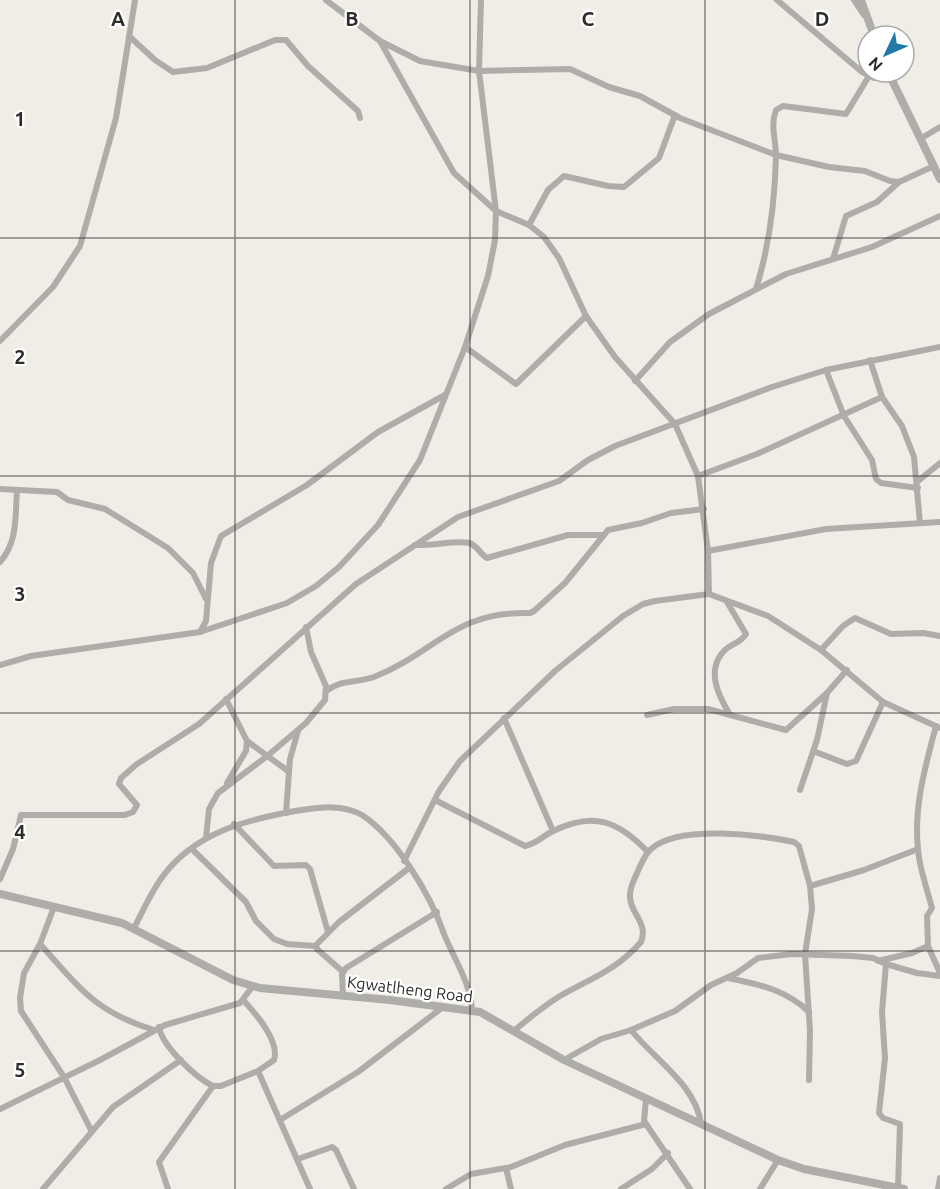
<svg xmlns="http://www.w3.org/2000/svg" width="940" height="1189" viewBox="0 0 940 1189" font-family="Ubuntu,sans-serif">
<rect width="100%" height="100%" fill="#efede6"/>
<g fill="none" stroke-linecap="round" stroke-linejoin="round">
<g stroke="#afadaa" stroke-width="6">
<polyline points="326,0 380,41 420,61 479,71 570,69 609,87 640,96 680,118 776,155 829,167 865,171 890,181 899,182 934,166"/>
<polyline points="777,0 862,72 874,78 890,77"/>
<polyline points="854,0 864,15"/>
<polyline points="129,36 155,60 173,72 207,68 275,40 286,40 308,66 358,111 360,118"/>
<polyline points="380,41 454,173 496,211 529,225 544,237 559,258 586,316 615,357 675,424 698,476 708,551 709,594"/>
<polyline points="920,139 940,127"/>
<polyline points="529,225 548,190 564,176 608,186 624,187 659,158 675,115"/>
<polyline points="833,259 846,216 877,202 899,182"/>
<path d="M756,289C769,247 775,199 776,156C776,140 770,125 776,110L783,106L846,114L869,76"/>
<polyline points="0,341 53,287 80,246 116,118 135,0"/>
<polyline points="465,347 516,384 586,316"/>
<polyline points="826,370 844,416 872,460 876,479 881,483 918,488"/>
<polyline points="635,381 670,342 709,314 786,274 872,247 940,216"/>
<polyline points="882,397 902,426 914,457 920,523"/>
<polyline points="698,476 757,454 882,397 870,360"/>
<polyline points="918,481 940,463"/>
<polyline points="0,489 57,492 68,500 105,509 168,548 193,573 206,599"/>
<path d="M415,545C429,546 459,540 469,543C477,545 480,554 487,558L568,535H602"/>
<polyline points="708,551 826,529 940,522"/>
<path d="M0,562C18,542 15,516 17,491"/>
<path d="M727,602L746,634C741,643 730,644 724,651C706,670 718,695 729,713"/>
<polyline points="200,632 206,621 211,563 221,536 307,485 378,432 445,395"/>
<polyline points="821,650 843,626 855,618 891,634 923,633 940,636"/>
<polyline points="0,665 31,656 200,632 287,603 316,586 339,567 378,525 420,460 465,347 488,276 495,240 496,211 479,71 481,0"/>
<path d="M326,691C342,679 356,683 374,677C435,653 454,611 530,613L534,611L565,583L608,530L642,523L671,513L704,509"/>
<polyline points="226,699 247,741 288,771"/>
<polyline points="647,715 674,709 708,709 786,730 827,693 847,670"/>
<polyline points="504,718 553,831"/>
<polyline points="813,751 847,764 856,761 883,702"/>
<polyline points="227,783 246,751 247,741"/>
<polyline points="800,790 817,740 827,693"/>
<path d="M435,800L525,846C536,844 543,836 553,831C594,811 618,821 648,852"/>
<polyline points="286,813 290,759 298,731"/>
<polyline points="234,824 274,866 306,865 310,869 328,932"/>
<polyline points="206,838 209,809 218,793 266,757 306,723 325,700 326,686 311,652 306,627"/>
<polyline points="192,849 246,902 256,921 274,939 287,944 316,946"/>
<polyline points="404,861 439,791 460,761 555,671 623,616 643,604 655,601 709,594 768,616 821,650 883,702 940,728"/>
<polyline points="0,879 13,849 21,815 125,815 133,812 137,805 119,784 121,778 137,764 199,724 356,584 458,517 559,481 588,460 615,446 772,387 826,370 940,347"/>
<polyline points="810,886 864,870 918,849"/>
<polyline points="54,907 40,944 24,973 20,998 21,1011 64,1077 91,1130"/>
<path d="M134,928C143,911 151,892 163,876C195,833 245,820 295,811C316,808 342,803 362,815C396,837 431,896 444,934C454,959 471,983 472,1011"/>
<path d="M40,944C80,988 95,1012 154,1030"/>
<polyline points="928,946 940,973"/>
<path d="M878,961L912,953L928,946L927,916L932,908C928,893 923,878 920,863C911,817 924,770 936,726"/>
<polyline points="886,964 917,973 940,976"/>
<polyline points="342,971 317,949 316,945 339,922 409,868"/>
<path d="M728,978C758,984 787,990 809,1012"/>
<polyline points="343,996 342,974 346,968 437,912"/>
<path d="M244,1001C256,1014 280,1041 274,1060L258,1071L310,1189"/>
<path d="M159,1027C162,1046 196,1078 213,1086H221L258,1071"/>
<path d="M515,1030C529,1018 544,1006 560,996C590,979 618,969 641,942C649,922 629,913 630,895C630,887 634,880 637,873C641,865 644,855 651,849C679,824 760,835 794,842L799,846L810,886L812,909L805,954L810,1031L809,1080"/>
<path d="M631,1030C655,1060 696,1085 701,1124"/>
<polyline points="564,1060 601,1039 631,1030 675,1011 711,985 737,973 758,958 792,954 852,956 873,958 886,964 882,1012 885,1058 879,1113 883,1118 900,1124 898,1188"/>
<polyline points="646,1099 644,1121 690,1189"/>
<polyline points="0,1109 100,1060 165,1025 240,1003 253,986"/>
<polyline points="280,1120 358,1072 443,1007"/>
<polyline points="298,1159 332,1147 336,1150 354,1189"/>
<polyline points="506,1168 511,1189"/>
<polyline points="43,1189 113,1107 181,1060"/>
<polyline points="168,1189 159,1162 213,1086"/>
<polyline points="446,1189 471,1174 511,1167 565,1145 646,1124"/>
<polyline points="621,1189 652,1169 668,1153"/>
<polyline points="760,1189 778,1160"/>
<polyline points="938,1189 940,1178"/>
</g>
<g stroke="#afadaa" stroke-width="8">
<polyline points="861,0 874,36"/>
<polyline points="888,72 940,179"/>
<polyline points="0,894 122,923 233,980 260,988 390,1000 480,1012 564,1060 778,1160 804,1169 904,1189"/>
</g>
</g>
<path fill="none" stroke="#2d2c2a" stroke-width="1.5" stroke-opacity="0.55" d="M235,0V1189M470,0V1189M705,0V1189M0,238H940M0,476H940M0,713H940M0,951H940"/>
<g text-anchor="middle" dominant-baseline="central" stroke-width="4.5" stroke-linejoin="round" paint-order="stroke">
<g font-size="16" fill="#2d2c2a" stroke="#fff">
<text transform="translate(410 989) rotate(7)">Kgwatlheng Road</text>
</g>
</g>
<g font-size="20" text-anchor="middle" font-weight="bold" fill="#2d2c2a" stroke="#fff" stroke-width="4.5" stroke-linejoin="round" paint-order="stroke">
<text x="118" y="26">A</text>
<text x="352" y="26">B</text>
<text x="588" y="26">C</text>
<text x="822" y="26">D</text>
<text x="20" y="126">1</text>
<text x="20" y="364">2</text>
<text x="20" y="601">3</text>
<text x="20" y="839">4</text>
<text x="20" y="1077">5</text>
</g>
<g transform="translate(886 54) rotate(226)"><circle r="28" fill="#ffffff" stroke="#ababaa" stroke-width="1.5"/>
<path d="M0-4.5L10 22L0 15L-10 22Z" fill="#2279a8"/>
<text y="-9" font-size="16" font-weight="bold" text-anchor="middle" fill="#2d2c2a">N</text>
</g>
</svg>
